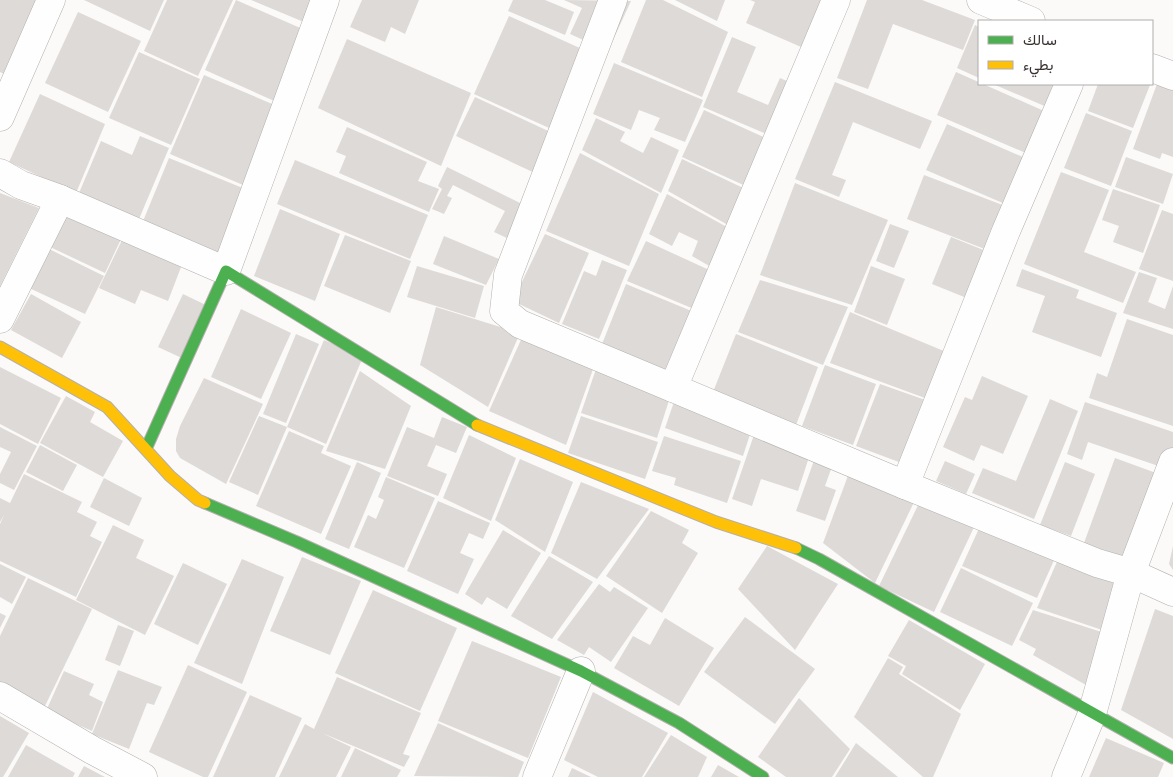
<svg xmlns="http://www.w3.org/2000/svg" width="1173" height="777" viewBox="0 0 1173 777" font-family="'IBM Plex Serif',Vazirmatn,serif">
<rect width="100%" height="100%" fill="#fcfaf8"/>
<g fill="#dddad8">
<polygon points="0,0 39,0 18,81 0,72"/>
<polygon points="84,0 164,0 150,31"/>
<polygon points="167,0 233,0 198,76 144,51"/>
<polygon points="236,0 321,37 290,108 205,70"/>
<polygon points="251,0 336,0 323,30"/>
<polygon points="362,0 419,0 405,34 391,27 385,42 350,27"/>
<polygon points="513,0 545,0 574,12 565,35 508,11"/>
<polygon points="564,0 631,1 608,51 570,34 582,8"/>
<polygon points="646,0 663,0 728,32 702,97 621,62"/>
<polygon points="675,0 725,0 717,21"/>
<polygon points="750,0 824,0 815,53 746,23 755,2"/>
<polygon points="867,0 922,0 975,20 963,50 893,24 868,89 837,78"/>
<polygon points="78,12 141,41 108,112 45,83"/>
<polygon points="509,16 593,54 558,132 474,94"/>
<polygon points="975,25 979,27 979,78 957,68"/>
<polygon points="732,37 756,47 737,92 768,105 780,78 805,89 783,141 703,107"/>
<polygon points="347,39 471,93 441,166 318,108"/>
<polygon points="139,52 200,79 171,145 109,118"/>
<polygon points="614,63 703,100 685,142 654,130 660,118 639,110 631,130 593,114"/>
<polygon points="956,72 1053,115 1035,157 937,115"/>
<polygon points="204,75 291,112 257,191 170,154"/>
<polygon points="835,82 932,121 920,149 853,122 832,175 846,180 839,197 795,179"/>
<polygon points="993,84 1068,84 1056,111"/>
<polygon points="1098,84 1150,85 1133,128 1088,111"/>
<polygon points="1157,84 1173,90 1173,157 1162,153 1160,159 1133,149"/>
<polygon points="40,94 105,124 76,193 9,162"/>
<polygon points="475,97 559,136 539,175 456,136"/>
<polygon points="704,110 781,145 761,193 682,157"/>
<polygon points="1086,113 1132,131 1111,186 1064,168"/>
<polygon points="596,118 625,132 620,141 643,153 651,137 679,150 661,193 582,150"/>
<polygon points="947,124 1032,161 1012,207 926,170"/>
<polygon points="347,127 427,162 418,181 439,189 429,212 339,173 346,156 336,152"/>
<polygon points="140,136 169,148 139,219 79,193 101,141 132,155"/>
<polygon points="580,153 659,194 629,266 546,231"/>
<polygon points="1126,157 1173,174 1163,204 1115,187"/>
<polygon points="169,158 255,193 227,261 141,226"/>
<polygon points="682,159 758,195 742,233 668,191"/>
<polygon points="295,160 428,215 410,259 277,204"/>
<polygon points="447,167 528,207 511,240 494,232 505,211 453,185 447,196 452,198 444,214 432,209 442,189 438,186"/>
<polygon points="1061,172 1109,190 1084,252 1136,272 1123,303 1024,264"/>
<polygon points="924,175 1013,209 995,253 907,219"/>
<polygon points="795,183 888,220 852,305 760,275"/>
<polygon points="1113,189 1160,205 1143,253 1113,242 1119,226 1102,220"/>
<polygon points="0,193 39,208 0,286"/>
<polygon points="667,194 745,237 730,278 692,256 698,241 679,232 672,246 649,234"/>
<polygon points="280,209 340,234 315,301 254,276"/>
<polygon points="64,210 122,237 105,273 48,246"/>
<polygon points="1162,210 1173,214 1173,281 1139,269"/>
<polygon points="890,224 909,231 894,268 876,261"/>
<polygon points="545,234 589,253 559,323 519,304 519,288"/>
<polygon points="345,235 411,261 390,313 324,286"/>
<polygon points="444,236 499,259 486,285 433,264"/>
<polygon points="951,237 996,255 979,303 932,284"/>
<polygon points="123,238 183,262 168,301 141,290 135,304 99,288"/>
<polygon points="646,241 731,280 713,317 627,281"/>
<polygon points="47,248 104,276 85,314 27,287"/>
<polygon points="602,260 627,270 599,339 562,324 584,271 596,276"/>
<polygon points="417,266 484,286 475,318 407,297"/>
<polygon points="871,266 905,279 887,325 854,312"/>
<polygon points="1022,269 1079,290 1076,298 1117,313 1101,357 1032,332 1045,296 1016,286"/>
<polygon points="1139,272 1157,278 1148,302 1165,309 1173,286 1173,329 1123,313"/>
<polygon points="760,280 848,307 823,365 738,332"/>
<polygon points="626,284 711,319 685,380 602,344"/>
<polygon points="31,294 81,322 62,358 11,330"/>
<polygon points="183,294 212,308 186,360 158,347"/>
<polygon points="436,307 520,333 488,407 420,365"/>
<polygon points="241,309 291,333 261,399 211,377"/>
<polygon points="850,312 951,354 933,401 830,363"/>
<polygon points="1127,319 1173,335 1173,426 1089,398 1097,373 1107,377"/>
<polygon points="524,333 596,361 566,445 489,411"/>
<polygon points="296,334 319,344 286,423 263,414"/>
<polygon points="736,334 818,367 796,425 713,392"/>
<polygon points="324,340 363,357 326,444 287,427"/>
<polygon points="825,365 876,384 853,445 802,426"/>
<polygon points="0,367 61,398 38,444 0,424"/>
<polygon points="596,369 671,394 657,438 581,413"/>
<polygon points="360,371 411,406 385,469 326,451"/>
<polygon points="982,376 1028,396 1003,454 981,445 974,461 943,447 965,397 972,400"/>
<polygon points="204,378 263,404 226,484 180,458 176,451 176,439 180,426"/>
<polygon points="880,384 931,402 907,465 856,446"/>
<polygon points="66,396 95,412 90,422 123,441 103,477 40,443"/>
<polygon points="675,399 753,425 743,456 665,428"/>
<polygon points="1050,399 1078,411 1034,519 972,493 983,468 1016,481"/>
<polygon points="1085,402 1173,432 1173,471 1088,442 1082,460 1067,454"/>
<polygon points="259,416 287,427 258,495 229,482"/>
<polygon points="581,416 658,442 645,479 568,453"/>
<polygon points="442,417 467,427 456,453 436,445 427,466 447,474 438,496 387,476 407,427 434,438"/>
<polygon points="0,427 37,446 14,490 0,483 0,474 11,452 0,447"/>
<polygon points="756,429 812,448 798,491 761,479 752,506 732,499"/>
<polygon points="289,431 324,446 321,453 351,466 321,534 256,506"/>
<polygon points="469,435 516,458 491,521 443,498"/>
<polygon points="664,436 741,461 727,503 674,485 676,478 652,471"/>
<polygon points="40,445 77,465 63,491 26,472"/>
<polygon points="817,452 835,458 825,486 836,490 825,521 796,511"/>
<polygon points="1115,458 1167,477 1137,562 1084,543"/>
<polygon points="520,459 573,482 545,552 495,520"/>
<polygon points="945,461 975,474 966,494 936,481"/>
<polygon points="357,462 381,473 349,549 325,539"/>
<polygon points="1065,462 1095,474 1071,536 1040,525"/>
<polygon points="849,473 916,498 875,583 823,543"/>
<polygon points="24,474 82,502 77,512 97,522 90,536 102,542 76,597 0,561 0,524 4,515 0,522 0,498 10,503"/>
<polygon points="386,477 435,498 404,568 354,547 368,515 376,519 384,500 378,497"/>
<polygon points="104,478 142,498 129,526 90,507"/>
<polygon points="581,482 649,509 597,579 551,553"/>
<polygon points="922,497 976,523 934,612 879,586"/>
<polygon points="438,501 490,523 483,539 469,533 460,553 474,559 458,594 407,571"/>
<polygon points="651,511 689,530 682,543 698,553 662,613 606,576"/>
<polygon points="981,524 1056,556 1037,598 962,566"/>
<polygon points="113,525 144,540 136,558 174,576 145,635 76,600"/>
<polygon points="503,530 541,553 507,609 487,597 482,605 465,594"/>
<polygon points="767,546 838,584 795,650 738,589"/>
<polygon points="1173,546 1173,570 1169,564"/>
<polygon points="549,556 593,582 552,639 511,616"/>
<polygon points="302,557 361,581 330,655 270,631"/>
<polygon points="1059,557 1131,585 1111,633 1037,608"/>
<polygon points="242,559 284,577 242,684 194,663"/>
<polygon points="183,563 227,584 198,645 154,624"/>
<polygon points="0,564 26,577 12,604 0,597"/>
<polygon points="961,568 1033,603 1012,646 940,612"/>
<polygon points="28,578 92,609 44,708 0,687 0,636"/>
<polygon points="599,584 610,592 614,587 648,608 611,662 589,647 584,655 557,640"/>
<polygon points="373,590 457,628 420,711 335,673"/>
<polygon points="1155,609 1173,616 1173,739 1121,710"/>
<polygon points="1033,610 1111,635 1093,689 1033,655 1036,649 1019,640"/>
<polygon points="0,613 6,616 0,628"/>
<polygon points="745,617 815,669 775,724 704,672"/>
<polygon points="665,618 714,648 679,706 614,668 633,636 650,645"/>
<polygon points="909,620 985,664 960,710 902,674 906,666 888,656"/>
<polygon points="118,625 134,631 120,666 105,660"/>
<polygon points="472,641 561,677 528,758 438,721"/>
<polygon points="888,658 903,667 899,674 961,714 933,777 923,777 854,717"/>
<polygon points="188,665 247,692 208,777 203,777 149,752"/>
<polygon points="118,670 162,687 154,705 147,703 129,749 92,734"/>
<polygon points="64,671 94,684 89,695 103,702 92,731 46,711"/>
<polygon points="337,677 421,713 403,754 410,756 404,767 322,733 351,747 336,777 279,777 305,724 314,729"/>
<polygon points="593,692 668,733 642,777 598,777 564,760"/>
<polygon points="250,695 302,718 275,777 213,777"/>
<polygon points="799,698 850,749 832,777 786,777 758,757"/>
<polygon points="0,716 29,733 3,777 0,777"/>
<polygon points="438,723 524,762 518,777 414,776"/>
<polygon points="671,735 707,757 698,777 644,777"/>
<polygon points="1106,738 1164,763 1158,777 1089,777"/>
<polygon points="856,743 898,777 835,777"/>
<polygon points="26,745 75,773 73,777 8,777"/>
<polygon points="355,748 401,770 397,777 341,777"/>
<polygon points="718,765 739,777 711,777"/>
<polygon points="84,766 105,777 78,777"/>
<polygon points="572,768 591,777 568,777"/>
</g>
<g fill="none" stroke-linecap="round" stroke-linejoin="round">
<g stroke="#b3b0ae" stroke-width="29">
<g id="street">
<polyline points="613,0 508,275 504,311 520,324 905,485"/>
<polyline points="981,0 1031,21"/>
<polyline points="1152,68 1173,76"/>
<polyline points="1069,84 1006,231 905,485 1097,563 1131,573 1173,592"/>
<polyline points="0,117 51,0"/>
<polyline points="0,173 21,185 60,199 226,271 325,0"/>
<polyline points="0,319 60,199"/>
<polyline points="673,388 836,0"/>
<polyline points="0,696 92,750 143,777"/>
<polyline points="537,777 581,671"/>
<polyline points="1066,777 1092,714 1131,573 1173,462"/>
</g>
</g>
<g stroke="#b3b0ae" stroke-width="13">
<g id="fast">
<polyline points="146,449 226,271 477,425"/>
<polyline points="205,503 297,542 581,671 679,723 763,777"/>
<polyline points="796,548 819,559 1173,758"/>
</g>
</g>
<g stroke="#b3b0ae" stroke-width="13">
<g id="slow">
<polyline points="0,347 107,407 170,476 198,500 205,503"/>
<polyline points="477,425 716,522 796,548"/>
</g>
</g>
<use href="#street" stroke="#fffefe" stroke-width="28"/>
<use href="#fast" stroke="#4caf50" stroke-width="11"/>
<use href="#slow" stroke="#ffc107" stroke-width="11"/>
</g>
<rect x="978" y="20" width="175" height="65" fill="#ffffff" stroke="#afadac"/>
<rect x="988" y="36" width="25" height="8" fill="#4caf50" stroke="#afadac"/>
<text x="1023" y="45" font-size="15" fill="#373230">سالك</text>
<rect x="988" y="61" width="25" height="8" fill="#ffc107" stroke="#afadac"/>
<text x="1023" y="70" font-size="15" fill="#373230">بطيء</text>
</svg>
